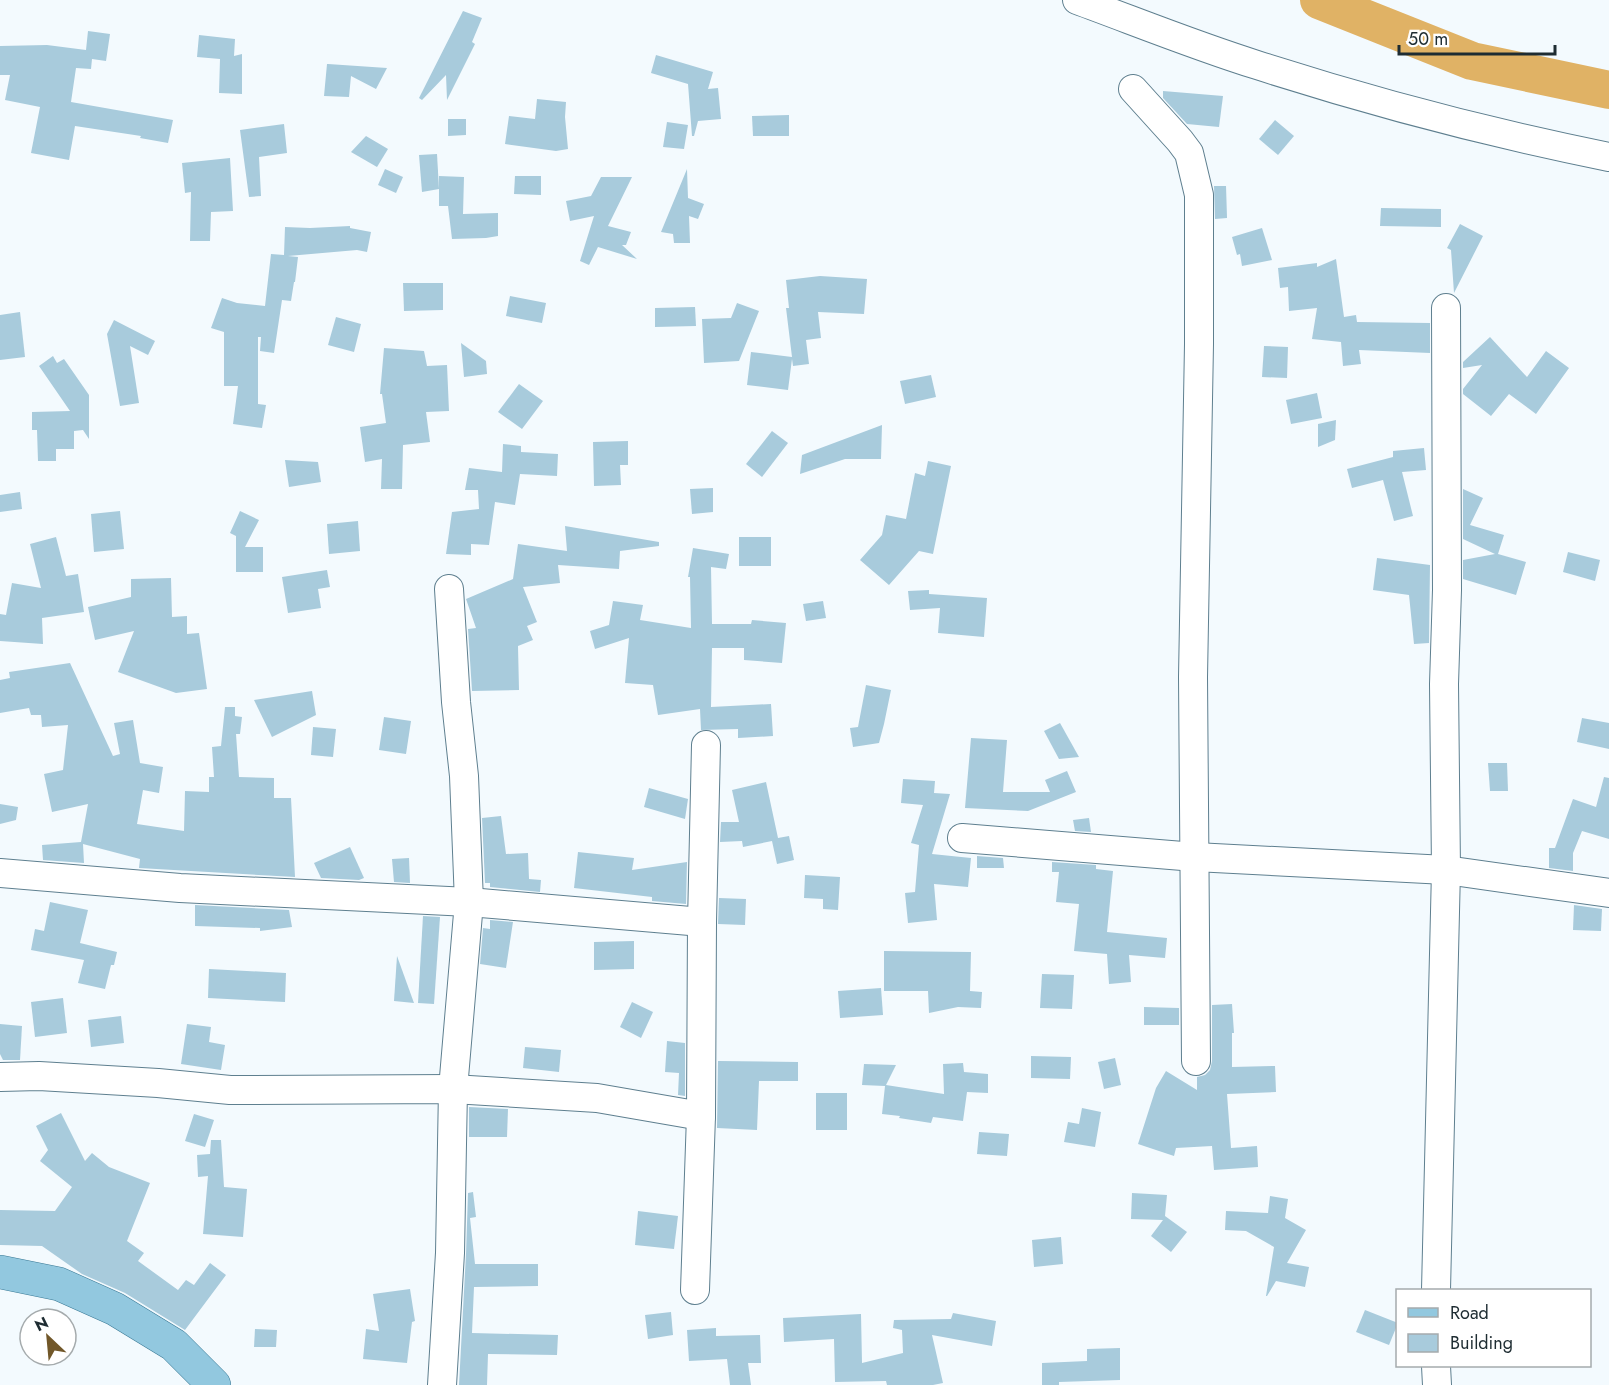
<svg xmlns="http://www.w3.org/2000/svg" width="1609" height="1385" viewBox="0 0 1609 1385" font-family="Jost,sans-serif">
<rect width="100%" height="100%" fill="#f3fafe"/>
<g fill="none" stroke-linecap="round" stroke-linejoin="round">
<polyline stroke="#e0b265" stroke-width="38" points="1319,0 1472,61 1609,90"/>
</g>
<g fill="#a8cbdc">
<polygon points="463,11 482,18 472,42 475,44 447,100 446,75 422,100 419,98"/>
<polygon points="88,31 110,34 106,61 92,59 91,69 76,68 71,102 173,120 168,143 140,138 141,136 75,126 69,160 31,153 40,107 5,100 10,75 0,75 0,46 47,45 86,50"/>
<polygon points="199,35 235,39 234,56 242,54 242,94 219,93 220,59 197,57"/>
<polygon points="656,55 713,72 708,89 718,88 721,119 698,121 694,136 692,136 688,84 651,73"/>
<polygon points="327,64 328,64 387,68 376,89 351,76 349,97 324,96"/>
<polygon points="1163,91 1223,96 1219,127 1187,124 1163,98"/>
<polygon points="537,99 566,102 565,117 568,149 556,151 505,144 509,116 535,119"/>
<polygon points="789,115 789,136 753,136 752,116"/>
<polygon points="448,119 466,119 466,135 448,136"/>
<polygon points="1275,120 1294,136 1278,155 1259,139"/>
<polygon points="667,122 688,125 684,149 663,147"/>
<polygon points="284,124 287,153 259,157 261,196 249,197 240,130"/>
<polygon points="366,136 388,149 377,167 351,152"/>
<polygon points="437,154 439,189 422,192 419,155"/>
<polygon points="230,158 233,211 211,212 210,241 190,241 191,192 185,193 182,163"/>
<polygon points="385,169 403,177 396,193 378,185"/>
<polygon points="687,169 688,198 704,204 698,219 689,216 690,243 674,243 673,234 661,232"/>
<polygon points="439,176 464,177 463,214 498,213 498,236 486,238 452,239 448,206 439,206"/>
<polygon points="515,176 541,176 541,195 514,194"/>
<polygon points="601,177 632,177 608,226 631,232 626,245 622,245 637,259 598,247 589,265 580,261 594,216 570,221 566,201 591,196"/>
<polygon points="1214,186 1226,186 1227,218 1215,219"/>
<polygon points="1381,208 1441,209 1441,227 1380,226"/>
<polygon points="1460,224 1483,236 1454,293 1451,250 1447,248"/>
<polygon points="350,226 350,228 371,232 367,252 357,250 288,256 298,257 295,282 294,282 291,301 282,300 274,353 260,351 261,337 258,337 258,404 266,405 262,428 233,424 238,386 224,386 224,332 211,328 222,298 237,303 265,306 271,254 284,255 285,227 310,228"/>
<polygon points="1262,228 1272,260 1242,266 1240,254 1237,255 1232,237"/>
<polygon points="1336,259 1344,317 1356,315 1357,322 1430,323 1430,353 1359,350 1361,364 1343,366 1341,342 1312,339 1317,308 1289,311 1288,287 1280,288 1278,268 1317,263 1317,267"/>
<polygon points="820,276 867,279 864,314 818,312 821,338 806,340 809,364 793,366 792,359 788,390 747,385 751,352 792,357 786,308 789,308 786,280"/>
<polygon points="403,283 443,283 443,310 404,311"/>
<polygon points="510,296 546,303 542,323 506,316"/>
<polygon points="737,303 759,311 739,361 704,363 702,319 731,318"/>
<polygon points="695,307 696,326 655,327 655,308"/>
<polygon points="20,312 25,357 0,360 0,315"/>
<polygon points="336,317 361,324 354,352 328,345"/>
<polygon points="114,320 155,341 148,355 130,346 139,403 120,406 107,334"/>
<polygon points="1490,337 1527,377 1546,351 1569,368 1536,414 1509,394 1491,416 1463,394 1463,389 1482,365 1463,368 1463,362"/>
<polygon points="461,343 486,361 487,374 464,377"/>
<polygon points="1264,346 1288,347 1287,378 1262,377"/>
<polygon points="384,348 424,351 427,366 447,365 449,411 426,412 430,442 403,445 402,489 381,489 382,459 365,462 360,427 386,423 382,394 380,394"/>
<polygon points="53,356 57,363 64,359 89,395 89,439 83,430 74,431 74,449 56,449 56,461 38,461 37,430 32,430 32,412 70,411 39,366"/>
<polygon points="931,375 936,397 905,404 900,381"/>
<polygon points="519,384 543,401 522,429 498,412"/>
<polygon points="1317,393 1322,418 1291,424 1286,400"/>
<polygon points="1336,420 1335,440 1318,447 1318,424"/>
<polygon points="882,425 881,459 845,459 800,474 802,455"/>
<polygon points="772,431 788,443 762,477 746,464"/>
<polygon points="628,441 628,465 620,465 621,485 594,486 593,442"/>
<polygon points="503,444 521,446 521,452 558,454 557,476 520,474 515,505 495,502 489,545 471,544 471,555 446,554 452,512 479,509 478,490 465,490 469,468 502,472"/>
<polygon points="1424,448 1426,470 1402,472 1413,516 1394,521 1383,480 1352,488 1347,469 1393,457 1393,451"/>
<polygon points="285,460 318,462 321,482 289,487"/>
<polygon points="928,461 951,466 933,554 919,551 889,585 860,560 882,535 886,515 906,519 915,473 925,476"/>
<polygon points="713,488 713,512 692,514 690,489"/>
<polygon points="1463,489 1483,498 1470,525 1504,535 1498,554 1526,562 1516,595 1463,579 1463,560 1495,554 1463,539"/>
<polygon points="20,492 22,509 0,512 0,495"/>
<polygon points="120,511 124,549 94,552 91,514"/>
<polygon points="240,511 259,520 245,547 263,547 263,572 236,572 236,536 230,533"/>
<polygon points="358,521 360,551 329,554 327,524"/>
<polygon points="565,526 659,542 659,546 620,551 619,569 558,565 560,583 523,587 537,622 527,626 533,640 518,646 519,690 472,691 468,629 476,628 466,599 513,579 518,544 567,551"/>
<polygon points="56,537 66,576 78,574 84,612 42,618 43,644 0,641 0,614 6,615 12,583 41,588 30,544"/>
<rect x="739" y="537" width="32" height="29"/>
<polygon points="693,548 729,554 726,569 711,567 712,624 751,624 752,620 786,623 782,663 744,660 744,648 712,648 711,707 771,704 773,736 738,738 738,729 701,730 700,709 658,715 653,685 625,683 629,638 595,649 590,631 609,625 613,601 643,605 640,620 691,628 690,577 688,577"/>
<polygon points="1568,552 1600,560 1595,581 1563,572"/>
<polygon points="1377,558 1430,565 1429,643 1414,644 1409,595 1373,590"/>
<polygon points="327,570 330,587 318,589 321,608 288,613 282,577"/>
<polygon points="171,578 172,617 187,616 187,634 199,633 207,689 176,693 118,672 134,631 95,640 88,607 131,597 131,579"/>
<polygon points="929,590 929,594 987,598 984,637 938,633 940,608 910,610 908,591"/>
<polygon points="823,601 826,618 806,621 803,604"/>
<polygon points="70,663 113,756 120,754 114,723 133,720 140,763 163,767 159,793 143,790 137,824 184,831 185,791 209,792 209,777 214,777 212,747 221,746 225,707 235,707 235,716 242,717 240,734 236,734 239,777 274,778 274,798 291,798 295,877 139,868 140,859 83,844 84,863 43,860 42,845 81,842 88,804 52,812 44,774 63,770 68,725 42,727 41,715 31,715 29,708 0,713 0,680 10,678 9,672"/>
<polygon points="866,685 891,690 884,724 879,743 853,747 850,728 858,727"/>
<polygon points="312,691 316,715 272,737 254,700"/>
<polygon points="384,717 411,721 406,754 379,750"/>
<polygon points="1582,718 1609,723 1609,749 1577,742"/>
<polygon points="1060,723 1079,757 1059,759 1044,731"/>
<polygon points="313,727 336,729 333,757 311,755"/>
<polygon points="971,738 1007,740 1003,792 1050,792 1045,780 1067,771 1076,792 1028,811 965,808"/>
<polygon points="1488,763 1507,763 1508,791 1490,791"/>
<polygon points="1604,777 1609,778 1609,839 1582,831 1573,853 1573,871 1549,868 1549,848 1555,848 1573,799 1596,807"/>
<polygon points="903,779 935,781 934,793 950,794 932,854 971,858 968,887 934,884 937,920 908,923 905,893 915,892 919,845 911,843 923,805 901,803"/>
<polygon points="766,782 778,838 789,836 794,860 777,864 772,841 743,847 742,841 720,842 721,822 739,822 732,790"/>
<polygon points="649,788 688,799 685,819 644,807"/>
<polygon points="0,804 18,807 16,820 0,824"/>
<polygon points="501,816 506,854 528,853 529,879 541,880 540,892 490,887 490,883 485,883 482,818"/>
<polygon points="1089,818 1091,832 1075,831 1073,820"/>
<polygon points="350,847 364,878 359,880 321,878 314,863"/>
<polygon points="578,852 634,858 632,870 687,862 686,904 652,901 652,897 574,888"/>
<polygon points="977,856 1003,858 1004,868 977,868"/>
<polygon points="409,858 410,883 394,882 392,859"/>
<polygon points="1052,862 1096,865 1096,869 1113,871 1107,932 1167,938 1165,958 1129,955 1131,982 1109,984 1107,954 1074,951 1079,904 1056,902 1059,872 1052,872"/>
<polygon points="805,875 840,877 838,910 823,909 823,899 804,898"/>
<polygon points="719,898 746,899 745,925 718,924"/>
<polygon points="50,902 88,910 80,943 117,952 114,965 111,965 105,989 78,983 84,960 31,950 35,929 44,931"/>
<polygon points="195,905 289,910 292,927 260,931 260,928 195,926"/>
<polygon points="1574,905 1602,909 1601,931 1573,930"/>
<polygon points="423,916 440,917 434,1004 418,1003"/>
<polygon points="490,920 513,922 506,968 480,964 483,928 490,929"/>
<polygon points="634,941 634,969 594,970 594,942"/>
<polygon points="884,951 971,952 970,991 982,992 981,1008 958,1007 929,1013 928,991 884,991"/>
<polygon points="397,956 414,1003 394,1001"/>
<polygon points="209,969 286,973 285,1002 208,998"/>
<polygon points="1042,974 1074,975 1072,1009 1040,1008"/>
<polygon points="881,988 883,1015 840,1018 838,991"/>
<polygon points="63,998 67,1033 35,1037 31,1002"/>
<polygon points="632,1002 653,1012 641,1038 620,1027"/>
<polygon points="1232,1004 1234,1033 1232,1033 1232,1067 1275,1066 1276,1092 1227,1094 1231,1148 1257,1146 1258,1167 1214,1170 1212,1146 1176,1148 1174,1156 1138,1144 1156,1088 1166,1071 1197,1090 1197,1077 1205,1075 1210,1070 1212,1061 1212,1005"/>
<polygon points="1144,1007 1179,1008 1179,1025 1144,1025"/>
<polygon points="121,1016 124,1043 91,1047 88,1020"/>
<polygon points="0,1024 22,1026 20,1060 3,1060 0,1054"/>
<polygon points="187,1024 211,1027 209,1042 225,1045 221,1070 181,1064"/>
<polygon points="667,1041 685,1043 685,1096 678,1095 679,1073 665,1072"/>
<polygon points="525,1047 561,1050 559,1072 523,1068"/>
<polygon points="1031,1056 1071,1057 1070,1079 1031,1078"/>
<polygon points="1115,1058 1121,1085 1104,1089 1098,1062"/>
<polygon points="718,1061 798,1062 798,1081 759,1081 757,1130 717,1128"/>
<polygon points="963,1063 964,1072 988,1074 988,1093 967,1092 963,1121 933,1117 931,1123 899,1118 900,1116 882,1114 885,1086 862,1085 864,1064 896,1065 886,1085 944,1094 943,1064"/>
<rect x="816" y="1093" width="31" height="37"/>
<polygon points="469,1107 508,1109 507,1137 469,1137"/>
<polygon points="1082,1108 1101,1112 1095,1147 1064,1142 1068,1122 1079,1124"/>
<polygon points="61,1113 85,1161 92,1153 109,1167 150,1183 127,1241 144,1253 138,1261 178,1290 186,1280 194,1285 210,1263 226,1275 185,1330 125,1293 82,1274 42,1246 0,1245 0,1210 55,1211 72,1187 40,1161 48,1150 36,1126"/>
<polygon points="194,1114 214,1120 205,1147 185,1141"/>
<polygon points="979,1132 1009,1134 1007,1156 977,1154"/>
<polygon points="211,1140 221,1140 224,1187 247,1189 243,1237 203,1234 208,1176 198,1177 197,1155 210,1154"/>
<polygon points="473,1192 476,1217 470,1218 475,1264 538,1264 538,1286 474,1287 472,1333 558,1335 557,1355 488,1354 487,1385 459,1385 466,1254 468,1193"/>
<polygon points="1132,1193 1167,1195 1165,1216 1187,1232 1171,1252 1151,1236 1163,1220 1131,1219"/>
<polygon points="1270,1196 1288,1199 1285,1218 1306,1230 1287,1263 1309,1267 1305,1287 1276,1281 1267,1296 1266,1296 1274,1247 1246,1231 1225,1230 1226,1211 1268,1213"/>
<polygon points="638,1211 678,1216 674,1249 635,1245"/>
<polygon points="1061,1237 1063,1264 1034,1267 1032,1240"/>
<polygon points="410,1289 415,1321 412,1322 407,1363 363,1359 366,1329 379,1331 373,1294"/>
<polygon points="1365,1310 1398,1323 1389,1345 1356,1332"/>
<polygon points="671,1312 673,1335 648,1339 645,1315"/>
<polygon points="953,1313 996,1321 992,1346 932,1335 943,1383 933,1385 887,1385 886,1381 835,1382 834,1339 784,1342 783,1318 861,1314 862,1363 903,1353 902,1330 893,1328 894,1320 951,1319"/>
<polygon points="716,1328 716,1336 760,1335 761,1363 748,1363 751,1385 730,1385 727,1359 689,1361 687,1330"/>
<polygon points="255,1329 277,1330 276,1347 254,1347"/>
<polygon points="1120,1348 1120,1380 1059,1382 1059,1385 1042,1385 1042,1363 1087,1361 1087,1349"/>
</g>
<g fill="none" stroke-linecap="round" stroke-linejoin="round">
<g stroke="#5e7f8f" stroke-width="30">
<g id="minor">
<path d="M1077,0C1137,22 1196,46 1257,65C1372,102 1490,133 1609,157"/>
<polyline points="1133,89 1180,141 1189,153 1199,195 1199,344 1193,677 1196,1061"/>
<polyline points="962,838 1195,857 1446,870 1609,893"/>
<polyline points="0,873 180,888 469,902 702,922"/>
<polyline points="0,1077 39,1076 158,1083 230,1090 453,1089 597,1098 701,1116"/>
<polyline points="695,1290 701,1116 702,922 706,745"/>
<polyline points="1436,1290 1446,870 1444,684 1447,590 1446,308"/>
<polyline points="1436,1366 1437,1385"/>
<polyline points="442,1385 450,1253 453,1089 469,902 464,776 456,702 449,589"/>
</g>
</g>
<g stroke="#3a7995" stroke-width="34">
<polyline id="major" points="0,1272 59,1284 115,1309 174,1345 214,1385"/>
</g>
<use href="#minor" stroke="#fff" stroke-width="28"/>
<use href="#major" stroke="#92c8df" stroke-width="33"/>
</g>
<rect x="1396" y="1289" width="195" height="78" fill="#ffffff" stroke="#a5abad" stroke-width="1.5"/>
<rect x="1408" y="1308" width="30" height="9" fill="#92c8df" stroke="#a5abad" stroke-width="1.5"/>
<text x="1450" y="1319" font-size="18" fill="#1e2c32">Road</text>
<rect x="1408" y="1334" width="30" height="18" fill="#a8cbdc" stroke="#a5abad" stroke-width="1.5"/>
<text x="1450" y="1349" font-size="18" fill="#1e2c32">Building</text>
<g transform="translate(48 1337) rotate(334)"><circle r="28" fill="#ffffff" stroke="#a5abad" stroke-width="1.5"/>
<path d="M0-4.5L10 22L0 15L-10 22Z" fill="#715729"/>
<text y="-9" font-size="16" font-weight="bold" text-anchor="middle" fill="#1e2c32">N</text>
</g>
<path d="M1399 45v9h156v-9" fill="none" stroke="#1e2c32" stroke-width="3"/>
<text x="1408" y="45" font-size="18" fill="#1e2c32" stroke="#ffffff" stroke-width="4.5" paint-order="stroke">50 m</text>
</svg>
